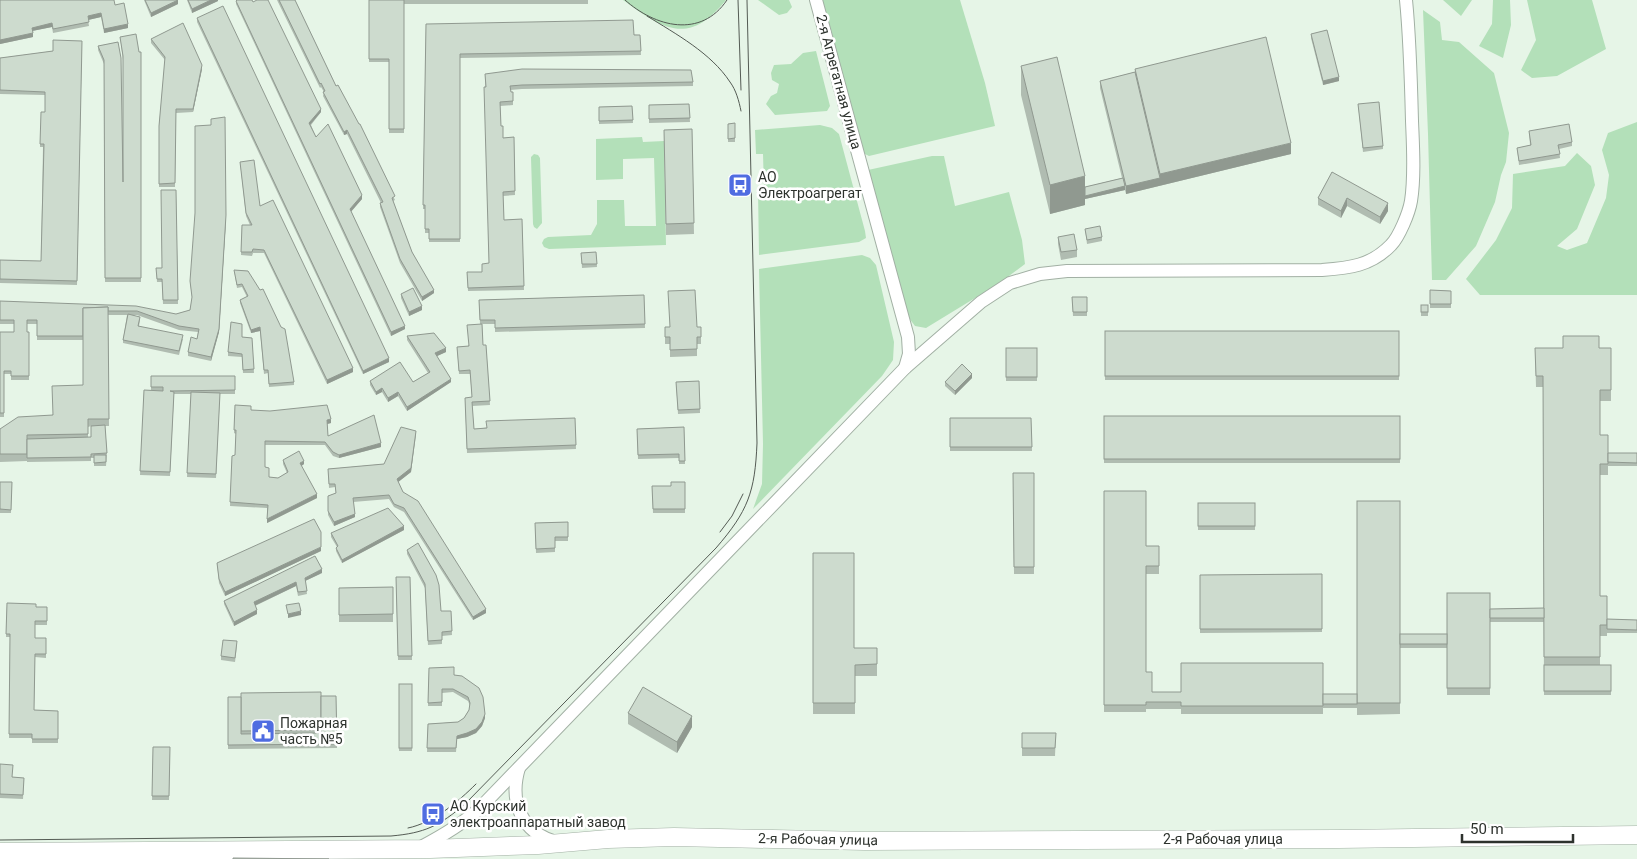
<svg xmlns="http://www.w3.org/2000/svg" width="1637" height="859" viewBox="0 0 1637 859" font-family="Roboto,sans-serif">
<rect width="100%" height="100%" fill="#e6f5e7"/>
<g fill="#b3e0b9">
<path d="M623,0H726C689,46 664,30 623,0Z"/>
<polygon points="758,0 789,0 792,7 787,13 779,15"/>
<polygon points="821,0 960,0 985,83 995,126 869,156 863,153"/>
<polygon points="1443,0 1472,0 1461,16"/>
<polygon points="1493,0 1510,0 1511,25 1503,58 1479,46 1492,24"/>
<polygon points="1527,0 1592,0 1606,49 1557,76 1532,78 1521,70 1536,40"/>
<polygon points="1423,10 1440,22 1442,40 1459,42 1494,73 1509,133 1506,162 1501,175 1495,202 1476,246 1446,280 1432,280 1428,134"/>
<polygon points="816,51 830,106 827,111 775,115 766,104 771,96 777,93 779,84 772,80 771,73 774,65 791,64 803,53"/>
<polygon points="1637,122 1637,295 1480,295 1466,279 1496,240 1512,208 1513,174 1565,166 1577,153 1591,166 1595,185 1577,229 1557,246 1567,250 1587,243 1606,198 1609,175 1602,150 1608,133"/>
<polygon points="820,125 832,128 839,134 865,231 866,238 859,242 759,255 758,190 764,189 763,154 756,154 755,130"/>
<polygon points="642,137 643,142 664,141 666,245 549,249 544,247 542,243 544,239 548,237 591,235 597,224 597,200 624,200 625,226 656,226 654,158 623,159 623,179 596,180 596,139"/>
<polygon points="534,154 538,155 540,158 542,223 537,229 534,227 533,224 531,157"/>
<polygon points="932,156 944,156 955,206 1009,192 1022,240 1025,264 998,284 926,328 915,326 909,318 868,170"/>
<polygon points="862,255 870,258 876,265 894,342 893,360 882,376 753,509 762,484 763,444 759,269"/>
</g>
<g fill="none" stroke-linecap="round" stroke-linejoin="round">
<g stroke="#a2b0a4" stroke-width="14">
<g id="street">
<polyline points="816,0 908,337 909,354 905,368"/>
<path d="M519,768C509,801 521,833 557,842"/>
<path d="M421,847C442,836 461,825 479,809L905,368L981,302L1010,283L1040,274L1067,271L1322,270C1349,268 1371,266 1391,245C1399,237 1409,213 1411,201C1415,176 1413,146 1412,121C1411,81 1410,40 1406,0"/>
</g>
</g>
<g stroke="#a2b0a4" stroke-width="19">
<polyline id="secondary" points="0,852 430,849 538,845 608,839 674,837 865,841 1339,839 1637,835"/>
</g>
<use href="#street" stroke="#fff" stroke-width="12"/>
<use href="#secondary" stroke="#fff" stroke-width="18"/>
<g stroke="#545b54" stroke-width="1">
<path d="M625,0C655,27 701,39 727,0"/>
<polyline points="738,0 741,90"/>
<path d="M647,16C676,34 711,53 730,82C736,90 739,101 741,111"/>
<polyline points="720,532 732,516 743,494"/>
<path d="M408,828C433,823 458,802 476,784"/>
<path d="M0,840L391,836C425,833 439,826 465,804L716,548C748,511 755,492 757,443L747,0"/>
</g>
</g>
<g fill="#b0bcb1" fill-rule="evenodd">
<polygon points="0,0 115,5 128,28 104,33 101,17 88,20 89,26 53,33 52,27 32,31 33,37 0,44"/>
<polygon points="144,0 178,0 178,4 151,17"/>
<polygon points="187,0 218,0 218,1 192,13"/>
<polygon points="277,0 295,0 336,86 395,200 393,201 412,252 434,293 422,301 400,263 380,207 380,203 381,203 347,134 344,135 323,96 324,92 321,87 320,88"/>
<polygon points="369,0 588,0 588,4 404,4 404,133 389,133 389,62 369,62"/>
<polygon points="236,1 253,2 321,112 311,125 316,137 362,199 351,211 405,329 391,336 236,4"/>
<polygon points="197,18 389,362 363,374 197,22"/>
<polygon points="426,24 640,35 641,55 460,58 460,242 429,242 429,233 425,233 425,209 423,209"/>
<polygon points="1311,34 1339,81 1323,85 1311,38"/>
<polygon points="120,37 139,52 141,52 141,282 105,282 104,64 98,50 98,46 118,42 123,181 123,60"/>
<polygon points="151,39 202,69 193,112 176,113 175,187 159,187 159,126 165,60 151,43"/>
<polygon points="82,41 77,285 0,283 0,260 41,261 43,147 40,147 40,144 45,112 45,95 0,94 0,58 53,51"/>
<polygon points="1021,66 1085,187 1122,178 1100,88 1100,81 1135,72 1135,69 1291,154 1126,194 1125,190 1085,199 1085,205 1050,214 1021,95"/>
<polygon points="485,74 693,82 693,86 522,89 510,90 511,92 513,92 513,105 500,106 501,126 503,138 514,137 515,195 503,196 504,220 522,219 524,290 468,291 467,272 482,272 489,263"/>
<polygon points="689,104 690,122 649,123 649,105"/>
<polygon points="1358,104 1383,146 1383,149 1363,152"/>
<polygon points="632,106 633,123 599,124 599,107"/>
<polygon points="735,123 735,142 728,142 728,124"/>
<polygon points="692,129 694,234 666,235 664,130"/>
<polygon points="1529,131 1572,142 1572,146 1559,149 1560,158 1519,165 1517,148 1530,145"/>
<polygon points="240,162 260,206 353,372 327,384 264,253 253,253 252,256 241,255 242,225 250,225 246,216"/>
<polygon points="1332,172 1388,211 1380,224 1347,206 1341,218 1318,205 1318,198"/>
<polygon points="176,190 178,304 163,304 162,282 157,282 156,268 162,268"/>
<path d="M226,219L219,332L211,361L188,356V352L197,339L198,332L179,330L137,315H133L140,320L139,326L183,339L179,355L123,343V340L127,315H108L109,426H105L107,453L106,466H94V458H91V461L27,462V458V461L0,462V429L52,415L83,385V340H37V324H27V332H29V380H11V374H4V417H0V332H14V324H0V301L176,314L190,310L192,298L190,281ZM91,426V437L88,438V427Z"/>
<polygon points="1085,229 1102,237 1102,241 1087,244"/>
<polygon points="1058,237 1077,250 1077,257 1061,260 1058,244"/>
<polygon points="596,252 597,267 582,268 581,253"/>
<polygon points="234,270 248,271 294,382 294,385 269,387 268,373 264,374 260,331 251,333 240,303 240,300 247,297 242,287 237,288"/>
<polygon points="1430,290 1451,291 1451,308 1430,308"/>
<polygon points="401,294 422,310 409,316 401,298"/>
<polygon points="644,295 645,328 495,332 495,324 482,324 483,345 486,345 490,405 472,406 474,429 575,418 576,449 467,453 465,398 472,397 470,374 459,374 457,347 468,346 480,324 479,300"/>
<polygon points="1072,297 1087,297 1087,316 1073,316"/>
<rect x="1421" y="305" width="7" height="11"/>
<polygon points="665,327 701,327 701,344 697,344 697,356 670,357 670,344 665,344"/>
<rect x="1105" y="331" width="294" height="49"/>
<polygon points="407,336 446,352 437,356 451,382 407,411 398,396 388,402 382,392 376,395 370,385 370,381 413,382 428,373 407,340"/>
<polygon points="242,337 252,338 254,373 243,373 242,357 228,356 228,352"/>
<rect x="1006" y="348" width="31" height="33"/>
<polygon points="1535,348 1611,348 1611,401 1600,401 1600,435 1608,453 1637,453 1637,466 1608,466 1608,475 1600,475 1600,596 1607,619 1637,620 1637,633 1607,633 1607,636 1600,636 1600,665 1611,665 1611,695 1544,695 1543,387 1536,387"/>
<polygon points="151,376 235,376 235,394 220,394 216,478 187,477 191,394 174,394 170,476 140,475 144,390 151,390"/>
<polygon points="972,378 955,395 945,386 945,382"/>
<polygon points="699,381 700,413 678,414 676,382"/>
<polygon points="235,405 251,410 331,423 327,424 328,436 381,447 339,458 333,456 325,445 265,445 265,467 269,477 278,478 287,473 283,464 283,460 304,464 301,466 317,498 267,523 267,508 230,506 232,456 235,455 236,434 234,433"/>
<rect x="1104" y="416" width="296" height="47"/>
<polygon points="950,418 1031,418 1032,451 950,451"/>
<polygon points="684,427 685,464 679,464 679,458 638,459 637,429"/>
<polygon points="416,435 411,472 398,482 403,492 486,613 473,620 404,512 394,507 389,499 353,502 355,517 334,526 328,515 328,496 336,493 335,487 329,488 328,469 384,464"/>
<polygon points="1013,473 1034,473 1034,574 1014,574"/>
<polygon points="0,482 12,482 11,513 0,513"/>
<polygon points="685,482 685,513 653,513 652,486 671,486"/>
<polygon points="1104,491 1146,546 1159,546 1159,574 1146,574 1146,672 1152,692 1181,692 1323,663 1323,714 1181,714 1181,709 1146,709 1146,712 1104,712"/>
<rect x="1198" y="503" width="57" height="27"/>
<polygon points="568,522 568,541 555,541 555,552 536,553 535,523"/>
<polygon points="404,530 342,563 336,551 336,548 337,547 331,537 331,533"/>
<polygon points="407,550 441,611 451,611 452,635 442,636 442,644 428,645 425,588 407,554"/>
<polygon points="321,551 225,596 219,583 217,563"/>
<polygon points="813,553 854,648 877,648 877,676 855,676 855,714 813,714"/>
<polygon points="322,573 305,581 307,594 298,596 296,586 255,606 257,614 234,626 224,604 224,601"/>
<polygon points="1322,574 1322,632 1200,633 1200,575"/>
<polygon points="396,577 410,577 412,660 398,660"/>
<polygon points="393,587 393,622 339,622 339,588"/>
<polygon points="1490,593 1490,695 1447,695 1447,648 1400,648 1400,714 1357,715 1357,704 1357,708 1323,708 1323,694 1357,694 1400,634 1447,634"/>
<polygon points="7,603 36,607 47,607 47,625 35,625 35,638 46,638 46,658 35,657 34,710 58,711 58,743 32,743 32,738 9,738 10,637 6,637"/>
<polygon points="1544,608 1544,622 1490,622 1490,609"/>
<polygon points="237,645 235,662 221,660 221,656"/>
<polygon points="429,668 454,675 485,718 482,726 476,733 467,737 457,739 456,752 427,752 428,724 458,722 464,718 469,710 470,706 468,701 453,692 442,693 442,706 428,706"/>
<rect x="399" y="684" width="13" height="67"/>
<polygon points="336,696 337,748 228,749 228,697"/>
<polygon points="628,713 692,727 677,753 628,724"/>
<polygon points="1022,733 1056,733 1055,756 1022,756"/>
<polygon points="153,747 170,747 169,800 152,800"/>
<polygon points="0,764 12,777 24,778 23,799 0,798"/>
</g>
<g fill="#909990">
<polygon points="178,0 178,4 151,17 151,13"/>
<polygon points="211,0 218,0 218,1 192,13 192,9"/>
<polygon points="101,13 101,17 88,20 88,16"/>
<polygon points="52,23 52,27 32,31 32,28"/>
<polygon points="128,24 128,28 104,33 104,29"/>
<polygon points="33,33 33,37 0,44 0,40"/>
<polygon points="202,65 202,69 193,112 193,109"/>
<polygon points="1339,77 1339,81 1323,85 1323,81"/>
<polygon points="321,109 321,112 309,126 309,123"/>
<polygon points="347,130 347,134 344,135 344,132"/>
<polygon points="1291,143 1291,154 1126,194 1126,186 1160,178 1160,174"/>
<polygon points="1085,176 1085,196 1125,186 1125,190 1085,199 1085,205 1050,214 1050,185"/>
<polygon points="362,195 362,199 350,213 350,209"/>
<polygon points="1347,198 1347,206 1341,218 1341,211"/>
<polygon points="1388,203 1388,211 1380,224 1380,217"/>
<polygon points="226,219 219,332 211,361 211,357"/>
<polygon points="434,290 434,293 422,301 422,297"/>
<polygon points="422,306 422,310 409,316 409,312"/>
<polygon points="405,326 405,329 391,336 391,332"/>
<polygon points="260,327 260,331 251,333 251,330"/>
<polygon points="446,348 446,352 435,357 435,353"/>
<polygon points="389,358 389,362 363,374 363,371"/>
<polygon points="353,368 353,372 327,384 327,380"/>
<polygon points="972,374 972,378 955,395 955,391"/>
<polygon points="451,379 451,382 407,411 407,407"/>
<polygon points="382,388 382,392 376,395 376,392"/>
<polygon points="398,392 398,396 388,402 388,398"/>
<polygon points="331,419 331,423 327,424 327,420"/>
<polygon points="416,431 411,472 397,483 397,479"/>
<polygon points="381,443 381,447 339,458 339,455"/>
<polygon points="304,461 304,464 300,467 300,463"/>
<polygon points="317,494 317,498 267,523 267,519"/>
<polygon points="355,514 355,517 334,526 334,522"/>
<polygon points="404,526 404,530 342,563 342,560"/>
<polygon points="321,547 321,551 225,596 225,592"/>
<polygon points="322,569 322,573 305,581 305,578"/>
<polygon points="296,582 296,586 254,606 254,602"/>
<polygon points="486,609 486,613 473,620 473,617"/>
<polygon points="257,610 257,614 234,626 234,622"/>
<polygon points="301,611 301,615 288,618 288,614"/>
<polygon points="485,714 485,718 482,726 476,733 467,737 457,739 457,736"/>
<polygon points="692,716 692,727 677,753 677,742"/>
</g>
<g fill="#cddbce" stroke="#909990">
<polygon points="0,0 114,0 115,5 124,3 128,24 104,29 101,13 88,16 89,22 53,29 52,23 32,28 33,33 0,40"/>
<polygon points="145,0 178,0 151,13"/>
<polygon points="188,0 211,0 192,9"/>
<polygon points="237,0 252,0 253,2 257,0 268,0 321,109 309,123 316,137 328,124 362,195 350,209 405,326 391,332 236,1"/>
<polygon points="279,0 295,0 336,86 338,85 359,124 360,124 395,196 392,198 412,252 434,290 422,297 400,259 380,203 383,202 347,130 344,132 323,92 325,91 321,83 320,84"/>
<polygon points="369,0 404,0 404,129 389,129 389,59 369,59"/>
<polygon points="223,6 389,358 363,371 197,18"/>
<polygon points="633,20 634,35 640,35 641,51 460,54 460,239 429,239 429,229 425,229 425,205 423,205 426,24"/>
<polygon points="183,23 202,65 193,109 176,109 175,183 159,184 159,126 165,57 151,39"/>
<polygon points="1327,30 1339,77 1323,81 1311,34"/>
<polygon points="136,34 139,52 141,52 141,278 105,278 104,60 98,46 118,42 121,58 123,182 123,56 120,37"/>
<polygon points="1266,37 1291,143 1160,174 1135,69"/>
<polygon points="53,40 82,41 77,281 0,279 0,260 41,261 44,144 40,144 41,112 45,112 45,92 0,90 0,58 53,51"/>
<polygon points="1057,57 1085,176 1050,185 1021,66"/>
<polygon points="522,69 691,70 693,82 522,85 510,86 511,92 513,92 513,101 500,102 501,126 503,126 503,138 514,137 515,191 503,192 504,220 522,219 524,286 468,288 467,272 482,272 482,264 489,263 484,87 486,87 485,74"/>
<polygon points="1135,72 1160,178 1126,186 1100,81"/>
<polygon points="1379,102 1383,146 1363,148 1358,104"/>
<polygon points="689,104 690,118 649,119 649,105"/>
<polygon points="632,106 633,120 599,121 599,107"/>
<polygon points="225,117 226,215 219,329 211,357 188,352 191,337 197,339 199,329 179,326 137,311 108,311 108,307 83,308 83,336 37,336 37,320 27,320 27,332 29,332 29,376 11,376 11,371 4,371 4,413 0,413 0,332 14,332 14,320 0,320 0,301 136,306 176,314 190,310 192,297 190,281 195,213 195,126 211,125 211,119"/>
<polygon points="735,123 735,138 728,139 728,124"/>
<polygon points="1569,124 1572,142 1558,145 1560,154 1519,161 1517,148 1531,145 1529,131"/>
<polygon points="692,129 694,223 666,224 664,130"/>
<polygon points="254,160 260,206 273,200 353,368 327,380 264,250 253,249 252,252 241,252 242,225 252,225 246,213 240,162"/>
<polygon points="1332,172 1388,203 1380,217 1347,198 1341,211 1318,198"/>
<polygon points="1123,178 1125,186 1085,196 1085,187"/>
<polygon points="161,190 176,190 178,300 163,300 162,279 157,279 156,268 162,268"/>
<polygon points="1100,226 1102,237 1087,240 1085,229"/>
<polygon points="1074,234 1077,250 1061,252 1058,237"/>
<polygon points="596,252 597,264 582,264 581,253"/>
<polygon points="234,270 248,271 260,290 263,289 281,327 285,329 294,382 269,384 268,370 264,370 260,327 251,330 240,300 248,296 242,284 237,285"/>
<polygon points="413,288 422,306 409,312 401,294"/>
<polygon points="695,290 697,327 701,327 701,337 697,337 697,349 670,350 670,337 665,337 665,327 670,327 668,291"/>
<polygon points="1430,290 1451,291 1451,304 1430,304"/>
<polygon points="644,295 645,324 495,328 495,320 480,320 479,300"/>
<polygon points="1072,297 1087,297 1087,312 1073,312"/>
<rect x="1421" y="305" width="7" height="7"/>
<polygon points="108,307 109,419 88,419 88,434 27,435 27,454 0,454 0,429 18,417 53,415 52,386 83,385 83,308"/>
<polygon points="128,314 140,317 138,326 183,335 179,351 123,340"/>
<polygon points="231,322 242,324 242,337 252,338 254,369 243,370 242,354 228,352"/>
<polygon points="482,324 483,345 486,345 490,401 472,402 474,429 487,428 486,421 575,418 576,445 467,449 465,398 472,397 470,370 459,371 457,347 469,346 467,325"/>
<rect x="1105" y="331" width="294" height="45"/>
<polygon points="434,333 446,348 435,353 451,379 407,407 398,392 388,398 382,388 376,392 370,381 400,362 413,382 430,372 407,336"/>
<polygon points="1563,336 1599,336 1599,348 1611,348 1611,390 1600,390 1600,435 1608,435 1608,464 1600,464 1600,596 1607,596 1607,625 1600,625 1600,657 1544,657 1543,376 1536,376 1535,348 1563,348"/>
<rect x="1006" y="348" width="31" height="29"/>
<polygon points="962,364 972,374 955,391 945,382"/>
<polygon points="151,376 235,376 235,390 170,391 174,392 170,472 140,471 144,390 163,391 163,387 151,387"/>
<polygon points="699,381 700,409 678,410 676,382"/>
<polygon points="191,392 220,393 216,474 187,473"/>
<polygon points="235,405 251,406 251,410 270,411 327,405 331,419 327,420 328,436 374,415 381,443 339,455 333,452 325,442 265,441 265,467 269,468 269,477 278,478 288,472 283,460 299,451 304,461 300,463 317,494 267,519 268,505 230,502 232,456 235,455 236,430 234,430"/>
<rect x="1104" y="416" width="296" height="43"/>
<polygon points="950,418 1031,418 1032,447 950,447"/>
<polygon points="105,425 107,453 91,454 91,457 27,458 27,439 91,437 91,426"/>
<polygon points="401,427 416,431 411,468 397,479 403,492 418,501 486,609 473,617 404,508 394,504 389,495 353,498 355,514 334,522 328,511 328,496 336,493 335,484 329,484 328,469 384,464"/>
<polygon points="684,427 685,461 679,461 679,454 638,455 637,429"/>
<polygon points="1608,453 1637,453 1637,463 1608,462"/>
<polygon points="94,455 106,455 106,462 94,463"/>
<polygon points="1013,473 1034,473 1034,567 1014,567"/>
<polygon points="0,482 12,482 11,510 0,509"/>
<polygon points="671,482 685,482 685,509 653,509 652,486 671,486"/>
<polygon points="1104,491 1146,491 1146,546 1159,546 1159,566 1146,566 1146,672 1152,672 1152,692 1181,692 1181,663 1323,663 1323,706 1181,706 1181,702 1146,702 1146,705 1104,705"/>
<rect x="1357" y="501" width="43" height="202"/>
<rect x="1198" y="503" width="57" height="23"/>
<polygon points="388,508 404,526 342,560 336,548 338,546 331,533"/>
<polygon points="314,519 321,532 321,547 225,592 219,579 217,563"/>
<polygon points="568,522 568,537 555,537 555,548 536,549 535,523"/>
<polygon points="418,543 436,575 439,585 441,611 451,611 452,631 442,632 442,640 428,641 425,584 407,550"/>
<polygon points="813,553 854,553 854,648 877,648 877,664 855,665 855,703 813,703"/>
<polygon points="315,556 322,569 305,578 307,591 298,592 296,582 254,602 257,610 234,622 224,601"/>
<polygon points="1322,574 1322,629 1200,629 1200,575"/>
<polygon points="396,577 410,577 412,656 398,656"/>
<polygon points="393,587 393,614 339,615 339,588"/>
<rect x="1447" y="593" width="43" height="95"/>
<polygon points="7,603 36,604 36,607 47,607 47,621 35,621 35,638 46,638 46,654 35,654 34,710 58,711 58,739 32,739 32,734 9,734 10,634 6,634"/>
<polygon points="299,603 301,611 288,614 286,605"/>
<polygon points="1544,608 1544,618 1490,618 1490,609"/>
<polygon points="1607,619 1637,620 1637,630 1607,629"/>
<rect x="1400" y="634" width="47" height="10"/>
<polygon points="223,640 237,641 235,658 221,656"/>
<rect x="1544" y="665" width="67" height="26"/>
<polygon points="454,667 454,675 462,676 479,688 483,697 485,714 482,722 476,729 467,733 457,736 456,748 427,748 428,724 458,722 464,718 469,710 470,703 468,697 453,689 442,689 442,702 428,703 429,668"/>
<rect x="399" y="684" width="13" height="64"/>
<polygon points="643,687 692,716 677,742 628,713"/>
<polygon points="321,692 321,730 241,731 241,693"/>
<rect x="1323" y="694" width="34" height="10"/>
<polygon points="321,696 336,696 337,744 228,745 228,697 241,697 241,734 321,733"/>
<polygon points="1022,733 1056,733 1055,748 1022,748"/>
<polygon points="153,747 170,747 169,796 152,796"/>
<polygon points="0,764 13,765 12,777 24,778 23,795 0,794"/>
<polygon points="233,858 329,859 233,859"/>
</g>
<defs>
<g id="bus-square" transform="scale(1.25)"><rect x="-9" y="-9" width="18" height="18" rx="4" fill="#4f6ce1" stroke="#fff"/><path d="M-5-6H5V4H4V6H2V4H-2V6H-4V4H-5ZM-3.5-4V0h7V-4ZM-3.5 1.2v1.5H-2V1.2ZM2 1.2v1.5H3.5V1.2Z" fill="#fff"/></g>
<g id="civic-square" transform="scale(1.25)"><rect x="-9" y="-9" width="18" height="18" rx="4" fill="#4f6ce1" stroke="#fff"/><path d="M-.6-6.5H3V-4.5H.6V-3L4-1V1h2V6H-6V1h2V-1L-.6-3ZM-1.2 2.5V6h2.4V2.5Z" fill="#fff"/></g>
</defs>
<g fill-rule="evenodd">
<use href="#bus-square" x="740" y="185"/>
<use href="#civic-square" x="263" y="731"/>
<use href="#bus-square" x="433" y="814"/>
</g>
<g text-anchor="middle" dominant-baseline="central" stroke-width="5" stroke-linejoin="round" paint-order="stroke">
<g font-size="14" fill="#2d322d" stroke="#fff">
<text transform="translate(839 82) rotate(75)">2-я Агрегатная улица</text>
<text transform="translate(818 839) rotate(1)">2-я Рабочая улица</text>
<text x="1223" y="839">2-я Рабочая улица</text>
</g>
<g font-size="14" fill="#2d322d" stroke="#fff" text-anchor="start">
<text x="758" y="177">АО<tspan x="758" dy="16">Электроагрегат</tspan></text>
<text x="280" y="723">Пожарная<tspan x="280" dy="16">часть №5</tspan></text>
<text x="450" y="806">АО Курский<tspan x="450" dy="16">электроаппаратный завод</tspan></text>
</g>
</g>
<path d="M1462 834v8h111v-8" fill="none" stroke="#2d322d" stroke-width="2.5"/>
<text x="1470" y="834" font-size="15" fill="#2d322d" stroke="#ffffff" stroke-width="4" paint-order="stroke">50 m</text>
</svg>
